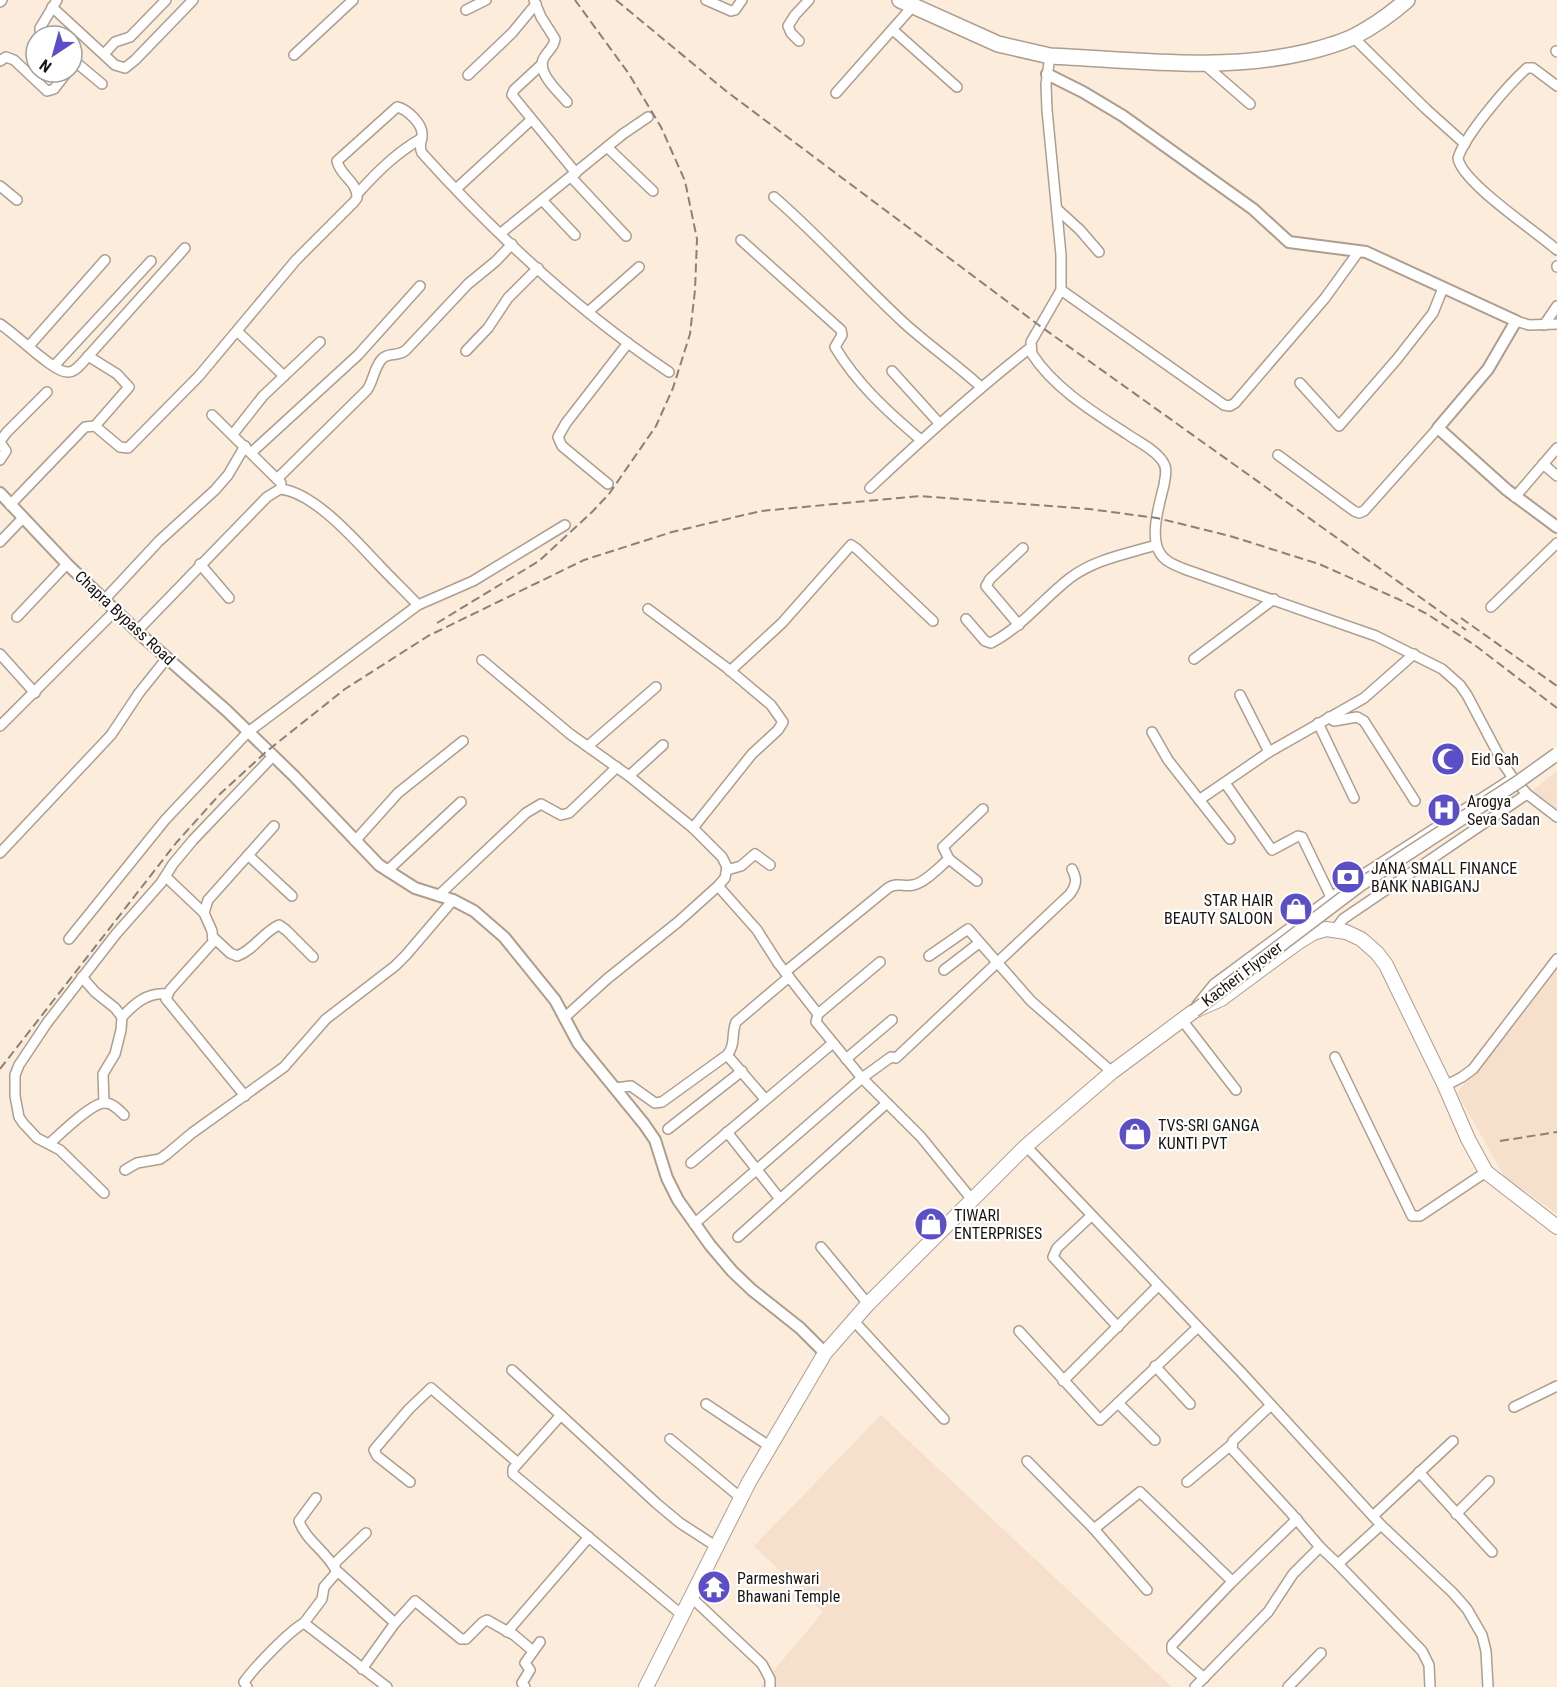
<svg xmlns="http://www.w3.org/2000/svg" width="1557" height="1687" viewBox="0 0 1557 1687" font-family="'Roboto Condensed',sans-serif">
<rect width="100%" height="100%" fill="#fcecdc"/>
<g fill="#f6e0cb">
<polygon points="1557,771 1557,812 1531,792"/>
<polygon points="1557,960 1557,1214 1504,1176 1457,1093"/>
<polygon points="881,1415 1172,1687 760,1687 823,1612 754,1546"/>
</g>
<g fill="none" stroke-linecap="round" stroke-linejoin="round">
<g stroke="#ad9e8f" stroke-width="12">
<g id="minor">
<path d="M534,0L541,17L555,39C554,47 549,50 545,56C534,71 558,91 567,102"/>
<polyline points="706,0 731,11 735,10 742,0"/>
<polyline points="0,2 2,0"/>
<polyline points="52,7 115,65 125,68 135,60 193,0"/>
<polyline points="466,10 486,0"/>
<polyline points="893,30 957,87"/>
<polyline points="44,36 40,31 40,28 57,0"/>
<polyline points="1353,37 1426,109 1465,144"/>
<polyline points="799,41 791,33 788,26 795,15 809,0"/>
<polyline points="1556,51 1557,52"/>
<polyline points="104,54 115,42 130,37 166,0"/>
<polyline points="294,55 353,0"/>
<path d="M1050,56L1046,84L1047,110L1061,255V290L1031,342L1032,354C1054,388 1093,412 1127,434C1138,442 1156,450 1163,462C1168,469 1165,477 1164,485C1160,502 1149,536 1160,553C1165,562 1177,566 1187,570L1376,636L1442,669L1460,685L1467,695L1504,765L1513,778L1527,794L1557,817"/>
<polyline points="72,59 102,84"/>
<polyline points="0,61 6,57 14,60 47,91 54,89 67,72"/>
<polyline points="1204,64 1250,104"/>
<polyline points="541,65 514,90 512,95 576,173"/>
<polyline points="468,75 512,33 536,4"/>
<path d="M1557,86L1533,68H1527C1508,85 1465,135 1458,158C1461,182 1537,232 1557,250"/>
<polyline points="836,93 913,6"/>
<polyline points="607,147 653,191"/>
<polyline points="571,177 626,236"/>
<polyline points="0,186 17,200"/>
<polyline points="456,189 531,120"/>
<path d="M358,193C378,171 396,153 422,138"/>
<path d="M774,197C819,236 859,281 903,322C928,345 956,364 981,387"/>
<polyline points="542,200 575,235"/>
<polyline points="1057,209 1080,230 1099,252"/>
<polyline points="501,233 623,134 648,117"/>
<path d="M741,240L841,330L842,335L835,347C857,384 888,412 921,440"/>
<polyline points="1557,266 1557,267"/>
<polyline points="1061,290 1224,405 1230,406 1235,403 1325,298 1359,251"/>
<polyline points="588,312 639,267"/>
<polyline points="1516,321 1529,325 1557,324"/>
<path d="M0,324C15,333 53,372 67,372C74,373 79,366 83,362L185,248"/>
<polyline points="1544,325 1557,306"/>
<polyline points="237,331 284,376"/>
<polyline points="29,346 105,260"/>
<polyline points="466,351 488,328 508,298 538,268"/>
<polyline points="88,356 117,374 129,387 95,426"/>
<polyline points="54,366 151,261"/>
<polyline points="892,371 939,423"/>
<polyline points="1300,383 1339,426 1397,359 1433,313 1443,288"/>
<polyline points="212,415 281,483"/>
<polyline points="233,434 263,396 320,342"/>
<polyline points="0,441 7,432 47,392"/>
<polyline points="0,442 6,451 0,460"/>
<polyline points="251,453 358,355 420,286"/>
<polyline points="1278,455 1354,511 1359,513 1364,511 1438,428"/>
<polyline points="1543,464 1557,476"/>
<path d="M277,479L367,390C374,380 374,366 383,358C390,352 398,357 406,350L468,284L496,261L512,244"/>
<polyline points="608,484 562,446 558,437 566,423 628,343"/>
<path d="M870,488C922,439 974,392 1030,348"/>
<polyline points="1515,497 1557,448"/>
<path d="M10,505L85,427L95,426L120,447L128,448L199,376L296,260L354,202L357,198C358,182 340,176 337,161L397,107C407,109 423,124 422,135C422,143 418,145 422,153C494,233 579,312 669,372"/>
<polyline points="0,542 22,519"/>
<polyline points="200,564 229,598"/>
<polyline points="105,599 159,541 215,490 228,475 245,446"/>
<polyline points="1491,607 1557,543"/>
<polyline points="648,609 727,668 771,705 783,722 778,730 752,754 693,828"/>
<polyline points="17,617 67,564"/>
<path d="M966,619L985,641L991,643C1022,627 1043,599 1070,578C1095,559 1127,554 1156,545"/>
<polyline points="1019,625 986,586 990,579 1023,548"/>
<path d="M137,631L267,497L280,489C314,492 356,541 379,565C392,579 405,591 418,605"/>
<polyline points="0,654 35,693"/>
<polyline points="1194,659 1274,599"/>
<polyline points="482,660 570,734 629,776 693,828 722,857 727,867 725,878 718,886 678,922 607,979 564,1018"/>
<polyline points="730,671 782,623 851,545 857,549 933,621"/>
<polyline points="1240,695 1269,752"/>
<polyline points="1329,717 1334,721 1357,717 1364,721 1415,801"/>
<polyline points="1318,723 1354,798"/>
<polyline points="0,726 116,610"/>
<polyline points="1152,732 1168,760 1230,839"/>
<polyline points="588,746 656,687"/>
<polyline points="629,776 663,745"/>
<polyline points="1225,783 1272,850 1298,836 1302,837 1331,897"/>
<polyline points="1199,800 1269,752 1364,698 1414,654"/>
<polyline points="355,841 398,793 463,741"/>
<polyline points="0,853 111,735 139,693 167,658"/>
<polyline points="248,855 292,896"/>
<polyline points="727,870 741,866 755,854 770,865"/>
<polyline points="387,871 461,802"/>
<polyline points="166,877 204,913"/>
<polyline points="977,881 949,859 943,847 983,809"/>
<polyline points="718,886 757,930 778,963 818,1014"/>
<polyline points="438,896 526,813 541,804 561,815 569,813 617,767"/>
<polyline points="1335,930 1343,919 1527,794"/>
<path d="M214,938L230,953L237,956C254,950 263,932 279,925L286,930L313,957"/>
<polyline points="69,939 165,820 248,732 418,605 473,581 565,525"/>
<polyline points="929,956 968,929 1031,1001 1112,1072"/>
<polyline points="880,962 818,1014 816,1022 862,1078 921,1137 973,1201"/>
<polyline points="944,970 979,943"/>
<path d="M785,972L888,888C897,882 903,887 913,885C925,883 939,867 949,859"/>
<polyline points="82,977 95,992 115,1008 122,1017 121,1030 115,1054 103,1074 104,1103"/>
<polyline points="1197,1005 1214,984 1356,879 1513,778"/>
<path d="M122,1017C134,1004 147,992 167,994"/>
<polyline points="1182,1020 1236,1090"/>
<polyline points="727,1055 765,1099"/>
<polyline points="1335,1057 1412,1216 1420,1216 1486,1172"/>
<polyline points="846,1059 892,1020"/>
<polyline points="1445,1086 1462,1077 1473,1069 1557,959"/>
<path d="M615,1088L631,1086L655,1103L662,1102L727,1055C736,1045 731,1034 736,1022L789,977"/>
<polyline points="245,1096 166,999 170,990 213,942 212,931 204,913 208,900 274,826"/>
<polyline points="668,1129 742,1071"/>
<polyline points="727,1132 780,1199"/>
<path d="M50,1143C60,1134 92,1103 104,1103C112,1102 119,1110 124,1115"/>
<polyline points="1026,1146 1241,1372 1381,1525 1453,1593 1467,1609 1482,1635 1486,1651 1488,1687"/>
<polyline points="691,1163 833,1043"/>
<polyline points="125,1170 137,1163 160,1159 167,1154 192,1133 284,1067 326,1019 395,966 406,955 453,900"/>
<polyline points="104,1193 60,1150 37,1138 23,1123 19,1117 15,1096 15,1075 19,1065 47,1023 116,934 161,883 173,864 193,840 273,756"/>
<polyline points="1091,1216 1057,1248 1053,1257 1118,1327"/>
<path d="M694,1224L862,1078L891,1057L896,1058L1070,894C1077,884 1077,879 1072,869"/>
<polyline points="738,1237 887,1103"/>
<polyline points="821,1247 868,1304"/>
<polyline points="853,1320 944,1419"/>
<polyline points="1019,1331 1100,1420 1198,1327"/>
<polyline points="1155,1366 1190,1404"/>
<polyline points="512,1370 656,1503 680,1523 717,1547"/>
<polyline points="1063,1381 1158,1286"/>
<polyline points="1118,1403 1155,1440"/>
<polyline points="706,1404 769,1446"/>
<polyline points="1271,1405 1233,1441 1232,1449 1291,1513 1320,1547"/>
<polyline points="1514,1407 1557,1386"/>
<polyline points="561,1415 513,1469 513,1474 682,1615"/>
<polyline points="670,1439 741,1498"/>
<polyline points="1027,1461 1094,1529 1147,1590"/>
<polyline points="1419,1472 1492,1552"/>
<polyline points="410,1482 377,1456 374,1450 409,1409 431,1388 518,1463"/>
<polyline points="1187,1482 1231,1445"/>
<path d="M316,1498L299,1521C306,1540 324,1550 334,1567"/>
<polyline points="1456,1514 1489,1481"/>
<polyline points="1373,1516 1453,1441"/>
<polyline points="1094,1529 1140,1492 1232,1581"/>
<polyline points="366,1533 335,1563 335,1569 395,1623"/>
<polyline points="1338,1564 1422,1651 1429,1665 1430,1687"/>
<polyline points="691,1597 762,1664 770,1679 770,1687"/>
<polyline points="304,1623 322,1599 324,1587 337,1572"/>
<polyline points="507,1632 589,1537"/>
<polyline points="362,1669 395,1623 415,1601 461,1639 466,1639 483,1622 487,1620 514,1635 533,1651"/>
<polyline points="1204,1678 1172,1650 1172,1645 1230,1584 1297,1519"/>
<path d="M247,1687L244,1682C254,1668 289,1631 304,1623L387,1687"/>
<polyline points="525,1687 522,1683 530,1670 525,1663 540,1642"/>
<polyline points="1195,1687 1268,1612 1293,1574 1320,1547 1338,1564 1381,1525"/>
<polyline points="1288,1687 1321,1653"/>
</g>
</g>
<g stroke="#ad9e8f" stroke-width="14">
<g id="tertiary">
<polyline points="1047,74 1083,92 1123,116 1253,209 1289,242 1366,252 1516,321 1488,369 1438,428 1507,490 1557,527"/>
<polyline points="0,493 67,564 141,635 227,711 294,776 379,865 415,888 453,900 474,911 504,937 555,1000 578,1043 644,1124 655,1140 667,1178 678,1200 710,1245 732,1271 752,1290 800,1328 825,1353"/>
</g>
</g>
<g stroke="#ad9e8f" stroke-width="16">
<polyline id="primary" points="646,1687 749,1482 825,1353 868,1304 1026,1146 1112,1072 1194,1011 1221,999 1297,943 1313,933 1326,929 1346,932 1361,939 1377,953 1386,965 1445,1086 1468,1139 1486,1172 1557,1227"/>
</g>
<g stroke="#ad9e8f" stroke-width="18">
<path id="trunk" d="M900,0L998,44L1050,56C1136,60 1223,72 1307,52C1323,48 1339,44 1355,36C1374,26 1391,14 1407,0"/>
</g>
<use href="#minor" stroke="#fff" stroke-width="9"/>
<use href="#tertiary" stroke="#fff" stroke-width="10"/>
<use href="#primary" stroke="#fff" stroke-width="14"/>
<use href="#trunk" stroke="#fff" stroke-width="15"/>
<g stroke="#8c8177" stroke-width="2" stroke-dasharray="9 4.5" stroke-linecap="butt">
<polyline points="616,0 726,91 1040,326 1466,630"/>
<polyline points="1461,618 1557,686"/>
<polyline points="437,623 539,561 592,512 609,494 656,426 673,388 690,334 695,290 697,239 685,181 661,127 629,74 575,0"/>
<polyline points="0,1069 176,843 220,794 267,751 345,689 428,636 584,560 672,532 761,511 920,496 1089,509 1157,518 1230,536 1319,564 1398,599 1427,614 1476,646 1557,708"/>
<polyline points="1500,1141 1557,1132"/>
</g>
<g stroke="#ad9e8f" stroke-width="15" stroke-linecap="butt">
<polyline id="secondary-bridge" points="1194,1011 1360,885 1518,782 1557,754"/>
</g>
<use href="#secondary-bridge" stroke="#fff" stroke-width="12"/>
</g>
<defs>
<g id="mosque-disc" transform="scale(1.725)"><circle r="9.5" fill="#5c4ec6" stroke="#fff"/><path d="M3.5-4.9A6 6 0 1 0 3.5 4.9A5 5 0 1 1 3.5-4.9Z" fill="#fff"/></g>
<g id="hospital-disc" transform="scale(1.725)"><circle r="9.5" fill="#5c4ec6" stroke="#fff"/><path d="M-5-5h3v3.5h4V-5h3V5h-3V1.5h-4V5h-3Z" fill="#fff"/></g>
<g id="bank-disc" transform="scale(1.725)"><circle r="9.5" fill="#5c4ec6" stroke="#fff"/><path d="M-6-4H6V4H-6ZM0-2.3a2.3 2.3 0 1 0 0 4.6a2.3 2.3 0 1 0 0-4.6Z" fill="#fff"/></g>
<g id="shop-disc" transform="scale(1.725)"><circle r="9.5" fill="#5c4ec6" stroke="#fff"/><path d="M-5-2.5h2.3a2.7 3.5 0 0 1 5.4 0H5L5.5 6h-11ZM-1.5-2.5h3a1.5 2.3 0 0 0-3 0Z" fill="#fff"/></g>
<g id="temple-disc" transform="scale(1.725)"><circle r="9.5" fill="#5c4ec6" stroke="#fff"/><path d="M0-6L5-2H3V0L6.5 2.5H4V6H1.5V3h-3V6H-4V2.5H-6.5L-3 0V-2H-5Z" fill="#fff"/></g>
</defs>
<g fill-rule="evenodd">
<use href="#mosque-disc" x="1448" y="759"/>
<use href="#hospital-disc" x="1444" y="810"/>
<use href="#bank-disc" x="1348" y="877"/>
<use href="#shop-disc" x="1296" y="909"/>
<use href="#shop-disc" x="1135" y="1134"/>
<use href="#shop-disc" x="931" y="1224"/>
<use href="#temple-disc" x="714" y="1587"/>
</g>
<g text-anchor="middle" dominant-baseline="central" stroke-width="4.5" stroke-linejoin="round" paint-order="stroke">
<g font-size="16" fill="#1a140f" stroke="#fff">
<text transform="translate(125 618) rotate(43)">Chapra Bypass Road</text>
<text transform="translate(1242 974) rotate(-37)">Kacheri Flyover</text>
</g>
<g font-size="16" fill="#1a140f" stroke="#fff" text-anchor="start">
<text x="1471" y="759">Eid Gah</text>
<text x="1467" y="801">Arogya<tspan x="1467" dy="18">Seva Sadan</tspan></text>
<text x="1371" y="868">JANA SMALL FINANCE<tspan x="1371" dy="18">BANK NABIGANJ</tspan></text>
<text x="1273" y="900" text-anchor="end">STAR HAIR<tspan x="1273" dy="18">BEAUTY SALOON</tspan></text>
<text x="1158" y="1125">TVS-SRI GANGA<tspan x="1158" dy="18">KUNTI PVT</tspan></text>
<text x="954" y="1215">TIWARI<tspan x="954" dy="18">ENTERPRISES</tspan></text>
<text x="737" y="1578">Parmeshwari<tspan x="737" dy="18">Bhawani Temple</tspan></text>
</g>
</g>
<g transform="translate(54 54) rotate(216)"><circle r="28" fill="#ffffff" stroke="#a3a19f" stroke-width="1.5"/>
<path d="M0-4.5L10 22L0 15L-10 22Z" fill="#5c4ec6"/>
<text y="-9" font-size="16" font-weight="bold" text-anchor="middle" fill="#1a140f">N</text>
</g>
</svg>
